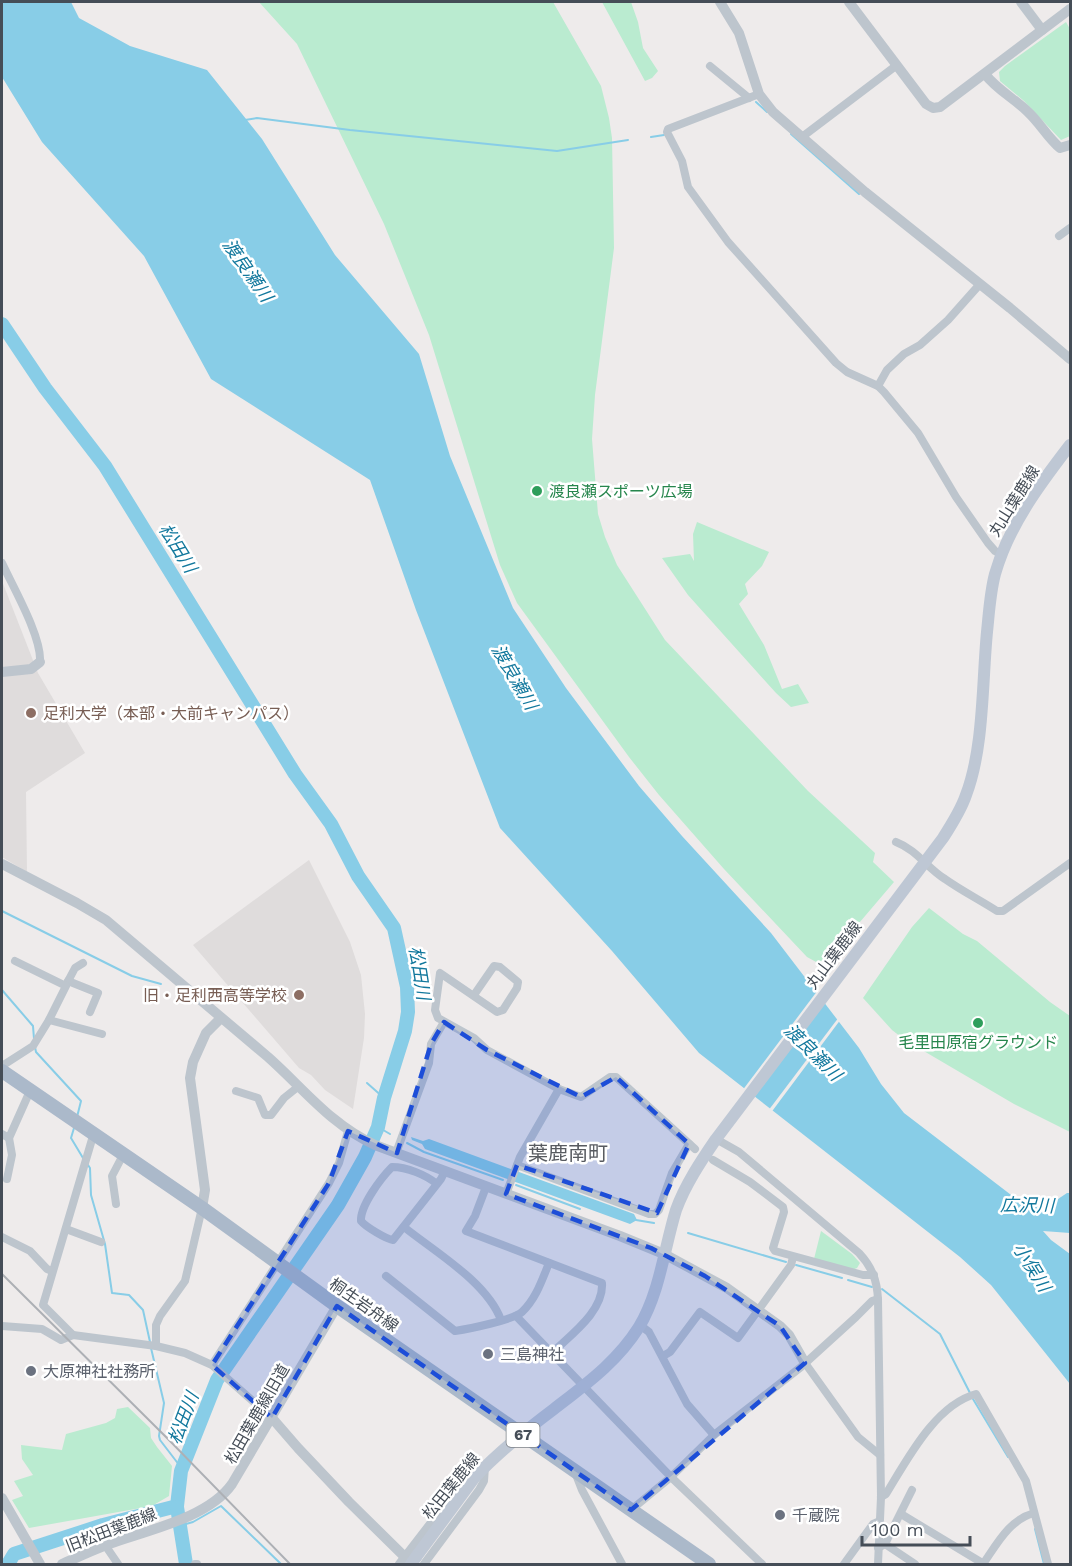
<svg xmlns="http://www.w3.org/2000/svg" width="1072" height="1566" viewBox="0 0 1072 1566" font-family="'Work Sans','Noto Sans JP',sans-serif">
<rect width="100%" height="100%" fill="#eeebeb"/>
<g fill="#dfdcdc">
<polygon points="2,581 38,673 85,753 26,792 27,872 2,857"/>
<polygon points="309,860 350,942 361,975 365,1014 364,1038 353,1109 325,1090 311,1075 299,1068 193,945"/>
</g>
<g fill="#baebd0">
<polygon points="259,2 553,2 601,86 609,118 612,138 614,248 595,395 592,439 598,514 605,537 617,565 665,640 808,791 875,853 873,862 894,882 831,956 818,963 807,957 724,869 659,795 629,757 517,603 500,565 429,335 384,224 297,44"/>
<polygon points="602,2 631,2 638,22 643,48 658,71 652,78 645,81"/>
<polygon points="1066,22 1070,29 1070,136 1061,140 1024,101 1000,81 999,72 1005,66"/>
<polygon points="697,522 769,552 762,566 745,584 748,594 739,604 764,645 782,689 798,684 809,703 791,707 776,693 688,595 662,558 690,554 694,561 693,534"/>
<polygon points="929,908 963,934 977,941 1050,1002 1070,1016 1070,1132 1014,1104 905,1040 892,1030 863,998 912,927"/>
<polygon points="821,1231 852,1254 860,1263 857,1268 852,1270 814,1259"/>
<polygon points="128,1407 150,1428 151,1438 157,1447 172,1466 169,1496 152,1506 29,1528 12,1500 23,1496 14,1481 33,1475 22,1459 21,1445 62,1450 66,1434 106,1423 115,1418 117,1409"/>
</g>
<g fill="#88cde7">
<polygon points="2,2 71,2 79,18 130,46 207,70 262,139 335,255 419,354 450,456 513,608 566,688 639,786 682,836 771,933 859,1048 881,1084 904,1113 1019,1201 1049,1205 1067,1193 1070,1193 1070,1233 1043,1231 1051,1240 1070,1254 1070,1384 991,1285 960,1257 699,1053 612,951 500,828 416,610 370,480 211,379 144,256 42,142 2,77"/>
<polygon points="411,1137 423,1141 429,1139 634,1214 637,1220 630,1224 425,1149 422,1144 412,1140"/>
</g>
<g fill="#eeebeb">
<polygon points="818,990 825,999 751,1098 742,1091"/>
<polygon points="839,1017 841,1019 770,1114 768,1111"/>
</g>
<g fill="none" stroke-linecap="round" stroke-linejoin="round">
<g stroke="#88cde7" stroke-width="2">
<polyline points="756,102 767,112"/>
<polyline points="245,120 257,118 350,130 557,151 628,140"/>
<polyline points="791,134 859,194"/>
<polyline points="651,137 664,135"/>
<polyline points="2,911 132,976 161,984"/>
<polyline points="2,990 33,1026 34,1039"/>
<polyline points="35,1047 36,1052 81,1101 77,1117"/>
<polyline points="367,1083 384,1098"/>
<polyline points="378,1127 390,1134"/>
<polyline points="74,1128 71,1138 83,1158"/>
<polyline points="407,1143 424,1152 503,1180"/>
<polyline points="88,1165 90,1168 91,1195 105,1244 112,1293 129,1295 143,1310 150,1342"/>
<polyline points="516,1185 580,1209"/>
<polyline points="636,1220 654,1223"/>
<polyline points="688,1233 786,1262"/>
<polyline points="796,1265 842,1278"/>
<polyline points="848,1280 872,1287"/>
<polyline points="882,1289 940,1334 970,1393"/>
<polyline points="151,1348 164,1403 159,1436 160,1440 183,1470"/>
<polyline points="973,1399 1008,1457"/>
<polyline points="179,1526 193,1522 221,1506 281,1564"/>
<polyline points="1035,1529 1044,1564"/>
</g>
<g stroke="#88cde7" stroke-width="14">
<polyline points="2,324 45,388 105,466 295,774 331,824 358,876 394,928 407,987 408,1012 405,1031 384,1098 378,1127 365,1157 338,1205 217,1380 181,1471 177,1506 103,1525 14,1554 8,1564"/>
<polyline points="177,1507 186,1564"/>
</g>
<g stroke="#bdc5cd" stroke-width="8">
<polyline points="710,66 749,98"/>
<polyline points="759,94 668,129 667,132 682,161 688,187 728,242 836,363 847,372 878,386 884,392 918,433 956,497 988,543 995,551 1002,555"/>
<polyline points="802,137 897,65"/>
<polyline points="1059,236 1070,228"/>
<polyline points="878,386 887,370 904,354 920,345 948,320 980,284"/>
<path d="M2,563C13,587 42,637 40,662"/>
<path d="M896,842C917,850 927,868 945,879C962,891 980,900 997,911H1003L1070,863"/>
<polyline points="68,981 98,993 90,1012"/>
<polyline points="66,985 75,968 83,963"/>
<polyline points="474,995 494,966 500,967 518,982 517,988 503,1010 497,1012 440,973 435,1010 438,1018 474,1038 487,1050 559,1089 581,1097 610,1077 616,1077 695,1149"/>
<polyline points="49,1020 102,1034"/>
<polyline points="2,1066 33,1046 49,1020 66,986 15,961"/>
<polyline points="236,1091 258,1098 265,1115 271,1115 284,1098 299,1086"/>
<polyline points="2,1134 9,1138 30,1091"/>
<polyline points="93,1136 43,1305 73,1335 156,1346 185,1353 212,1365 272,1418"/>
<path d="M716,1139L739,1152L859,1253C872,1267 877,1280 878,1299L881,1497L878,1564"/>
<polyline points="396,1153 429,1063 431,1044 444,1022"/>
<polyline points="713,1160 750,1182 783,1207 784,1212 773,1248 775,1251 863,1275 874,1275"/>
<polyline points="517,1165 649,1214 655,1214 659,1210 672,1173 689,1144"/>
<polyline points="7,1179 12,1155 9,1138"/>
<path d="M437,1184C426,1175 407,1167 392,1167C381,1178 360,1206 361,1221C366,1227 386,1239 393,1240L441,1179L445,1171"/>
<path d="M486,1187L475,1216L466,1231L602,1283C604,1312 569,1336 551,1354"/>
<polyline points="506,1194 520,1157 559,1089"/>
<polyline points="116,1204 112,1176 123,1155"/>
<path d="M404,1227C435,1252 487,1282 501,1320"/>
<polyline points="66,1229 101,1242"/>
<polyline points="2,1237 30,1251 47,1269 52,1271"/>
<path d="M386,1276L455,1331C468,1329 513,1320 522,1312C536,1299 542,1280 549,1263"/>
<polyline points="516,1316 671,1477 762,1564"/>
<polyline points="640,1325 649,1332 687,1404 714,1435"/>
<polyline points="2,1326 42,1329 61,1340 73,1335"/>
<polyline points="156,1346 156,1325 160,1316 185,1281 202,1208"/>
<polyline points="663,1356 670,1352 700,1312 738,1338 791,1265 793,1257"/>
<polyline points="805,1363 858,1437 880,1455"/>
<polyline points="212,1365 329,1183 339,1163 348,1131"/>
<polyline points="575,1472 582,1490 622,1564"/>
<path d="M881,1497L886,1494C907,1460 935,1405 976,1394L1026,1481L1048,1564"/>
<polyline points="631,1510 671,1477 714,1435 801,1367 856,1317 872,1301 878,1299"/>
<polyline points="901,1514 984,1564"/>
<polyline points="885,1544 915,1564"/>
<polyline points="105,1545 118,1564"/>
<polyline points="878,1548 885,1544 912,1490"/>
<polyline points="195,1564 197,1564"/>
<polyline points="399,1564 466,1477 471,1472 485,1467 484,1481 479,1490 424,1564"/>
<polyline points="844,1564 873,1524 880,1521"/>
<path d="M983,1564C997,1544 1009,1520 1034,1513"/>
</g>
<g stroke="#bdc5cd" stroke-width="10">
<polyline points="720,2 739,33 759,94 773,112 865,192 1010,308 1070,359"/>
<polyline points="849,2 926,104 933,108 940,107 1070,9"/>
<polyline points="1021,2 1042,30"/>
<path d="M985,74C996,89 1015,99 1028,112C1040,123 1048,138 1060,148L1070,145"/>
<polyline points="2,672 31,669 40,662"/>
<path d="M2,864L77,903L106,920L268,1057C303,1088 331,1125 375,1145L620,1236L664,1254L727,1288L780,1326L789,1335L805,1363"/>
<polyline points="202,1208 205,1190 190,1078 193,1062 206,1033 221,1018"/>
<polyline points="272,1418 298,1448 349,1502 412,1564"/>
<polyline points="2,1498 40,1564"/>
<path d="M62,1564C78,1557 93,1550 109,1544C148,1530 208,1518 232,1484L337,1306"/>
</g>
<path stroke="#bec7d4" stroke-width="12" d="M416,1557L475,1477C499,1452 526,1430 554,1409C586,1384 617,1362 639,1327C660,1292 664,1249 676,1210C685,1185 701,1161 716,1139L943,838C952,824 961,810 966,795C984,748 982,683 987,632C989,613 990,593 995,574C1009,525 1040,484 1070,445"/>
<polyline stroke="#abb9ca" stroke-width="14" points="2,1071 202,1208 337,1306 709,1564"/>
<polyline stroke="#adb0b5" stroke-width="2" points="2,1274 168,1439 290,1564"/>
<polyline stroke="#bec7d4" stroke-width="12" points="411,1564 416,1557"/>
</g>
<path fill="#1d4ed8" fill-opacity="0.2" stroke="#1d4ed8" stroke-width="4.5" stroke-dasharray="12 8" stroke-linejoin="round" d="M444,1022L487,1050L581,1097L616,1077L689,1144L657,1213L517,1165L506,1194L651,1248L705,1276L780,1326L805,1363L631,1510L337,1306L272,1418L212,1365L329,1183L348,1131L397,1153L431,1044Z"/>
<g fill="#2e9e5b" stroke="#fff" stroke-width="2">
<circle cx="537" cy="491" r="6"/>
<circle cx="978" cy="1023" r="6"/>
</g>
<g fill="#8d6e63" stroke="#fff" stroke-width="2">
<circle cx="31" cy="713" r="6"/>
<circle cx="299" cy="995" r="6"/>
</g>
<g fill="#6b7280" stroke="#fff" stroke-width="2">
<circle cx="488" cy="1354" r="6"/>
<circle cx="31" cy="1371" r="6"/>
<circle cx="780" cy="1515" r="6"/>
</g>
<g text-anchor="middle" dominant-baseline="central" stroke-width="5" stroke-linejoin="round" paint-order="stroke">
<rect fill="#fff" stroke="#7d8289" stroke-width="1.5" x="506.5" y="1423" width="33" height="24" rx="4.5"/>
<g font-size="15" font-weight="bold" fill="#454d57">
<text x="523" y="1435">67</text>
</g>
<g font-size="16" fill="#27864d" stroke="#fff" text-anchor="start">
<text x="549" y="491">渡良瀬スポーツ広場</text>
<text x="978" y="1042" text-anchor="middle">毛里田原宿グラウンド</text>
</g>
<g font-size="16" fill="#454d57" stroke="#fff">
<text transform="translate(1014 501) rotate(-58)">丸山葉鹿線</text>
<text transform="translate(834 955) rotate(-53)">丸山葉鹿線</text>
<text transform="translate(364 1305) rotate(35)">桐生岩舟線</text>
<text transform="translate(257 1414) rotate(-60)">松田葉鹿線旧道</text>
<text transform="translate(451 1486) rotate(-51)">松田葉鹿線</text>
<text transform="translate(111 1530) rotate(-21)">旧松田葉鹿線</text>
</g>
<g font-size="16" fill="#785e54" stroke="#fff" text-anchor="start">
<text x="43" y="713">足利大学（本部・大前キャンパス）</text>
<text x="287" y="995" text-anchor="end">旧・足利西高等学校</text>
</g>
<g font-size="16" fill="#5b616d" stroke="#fff" text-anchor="start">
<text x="500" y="1354">三島神社</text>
<text x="43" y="1371">大原神社社務所</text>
<text x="792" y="1515">千蔵院</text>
</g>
<g font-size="18" font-style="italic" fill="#12789d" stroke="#fff">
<text transform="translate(248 270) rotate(55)">渡良瀬川</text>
<text transform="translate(178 548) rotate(58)">松田川</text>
<text transform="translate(515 677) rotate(60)">渡良瀬川</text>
<text transform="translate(420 973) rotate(81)">松田川</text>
<text transform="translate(813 1052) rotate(45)">渡良瀬川</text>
<text transform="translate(1027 1205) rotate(1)">広沢川</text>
<text transform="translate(1032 1267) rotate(58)">小俣川</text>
<text transform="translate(183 1418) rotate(-69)">松田川</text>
</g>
<g font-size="20" fill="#585b60" stroke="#fff">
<text x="568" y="1153">葉鹿南町</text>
</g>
</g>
<rect width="1072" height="1566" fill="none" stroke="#454d57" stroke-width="6"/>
<path d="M862 1536v9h108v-9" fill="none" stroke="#454d57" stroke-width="3"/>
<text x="871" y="1536" font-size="18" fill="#454d57" stroke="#ffffff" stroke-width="4.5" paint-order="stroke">100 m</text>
</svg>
